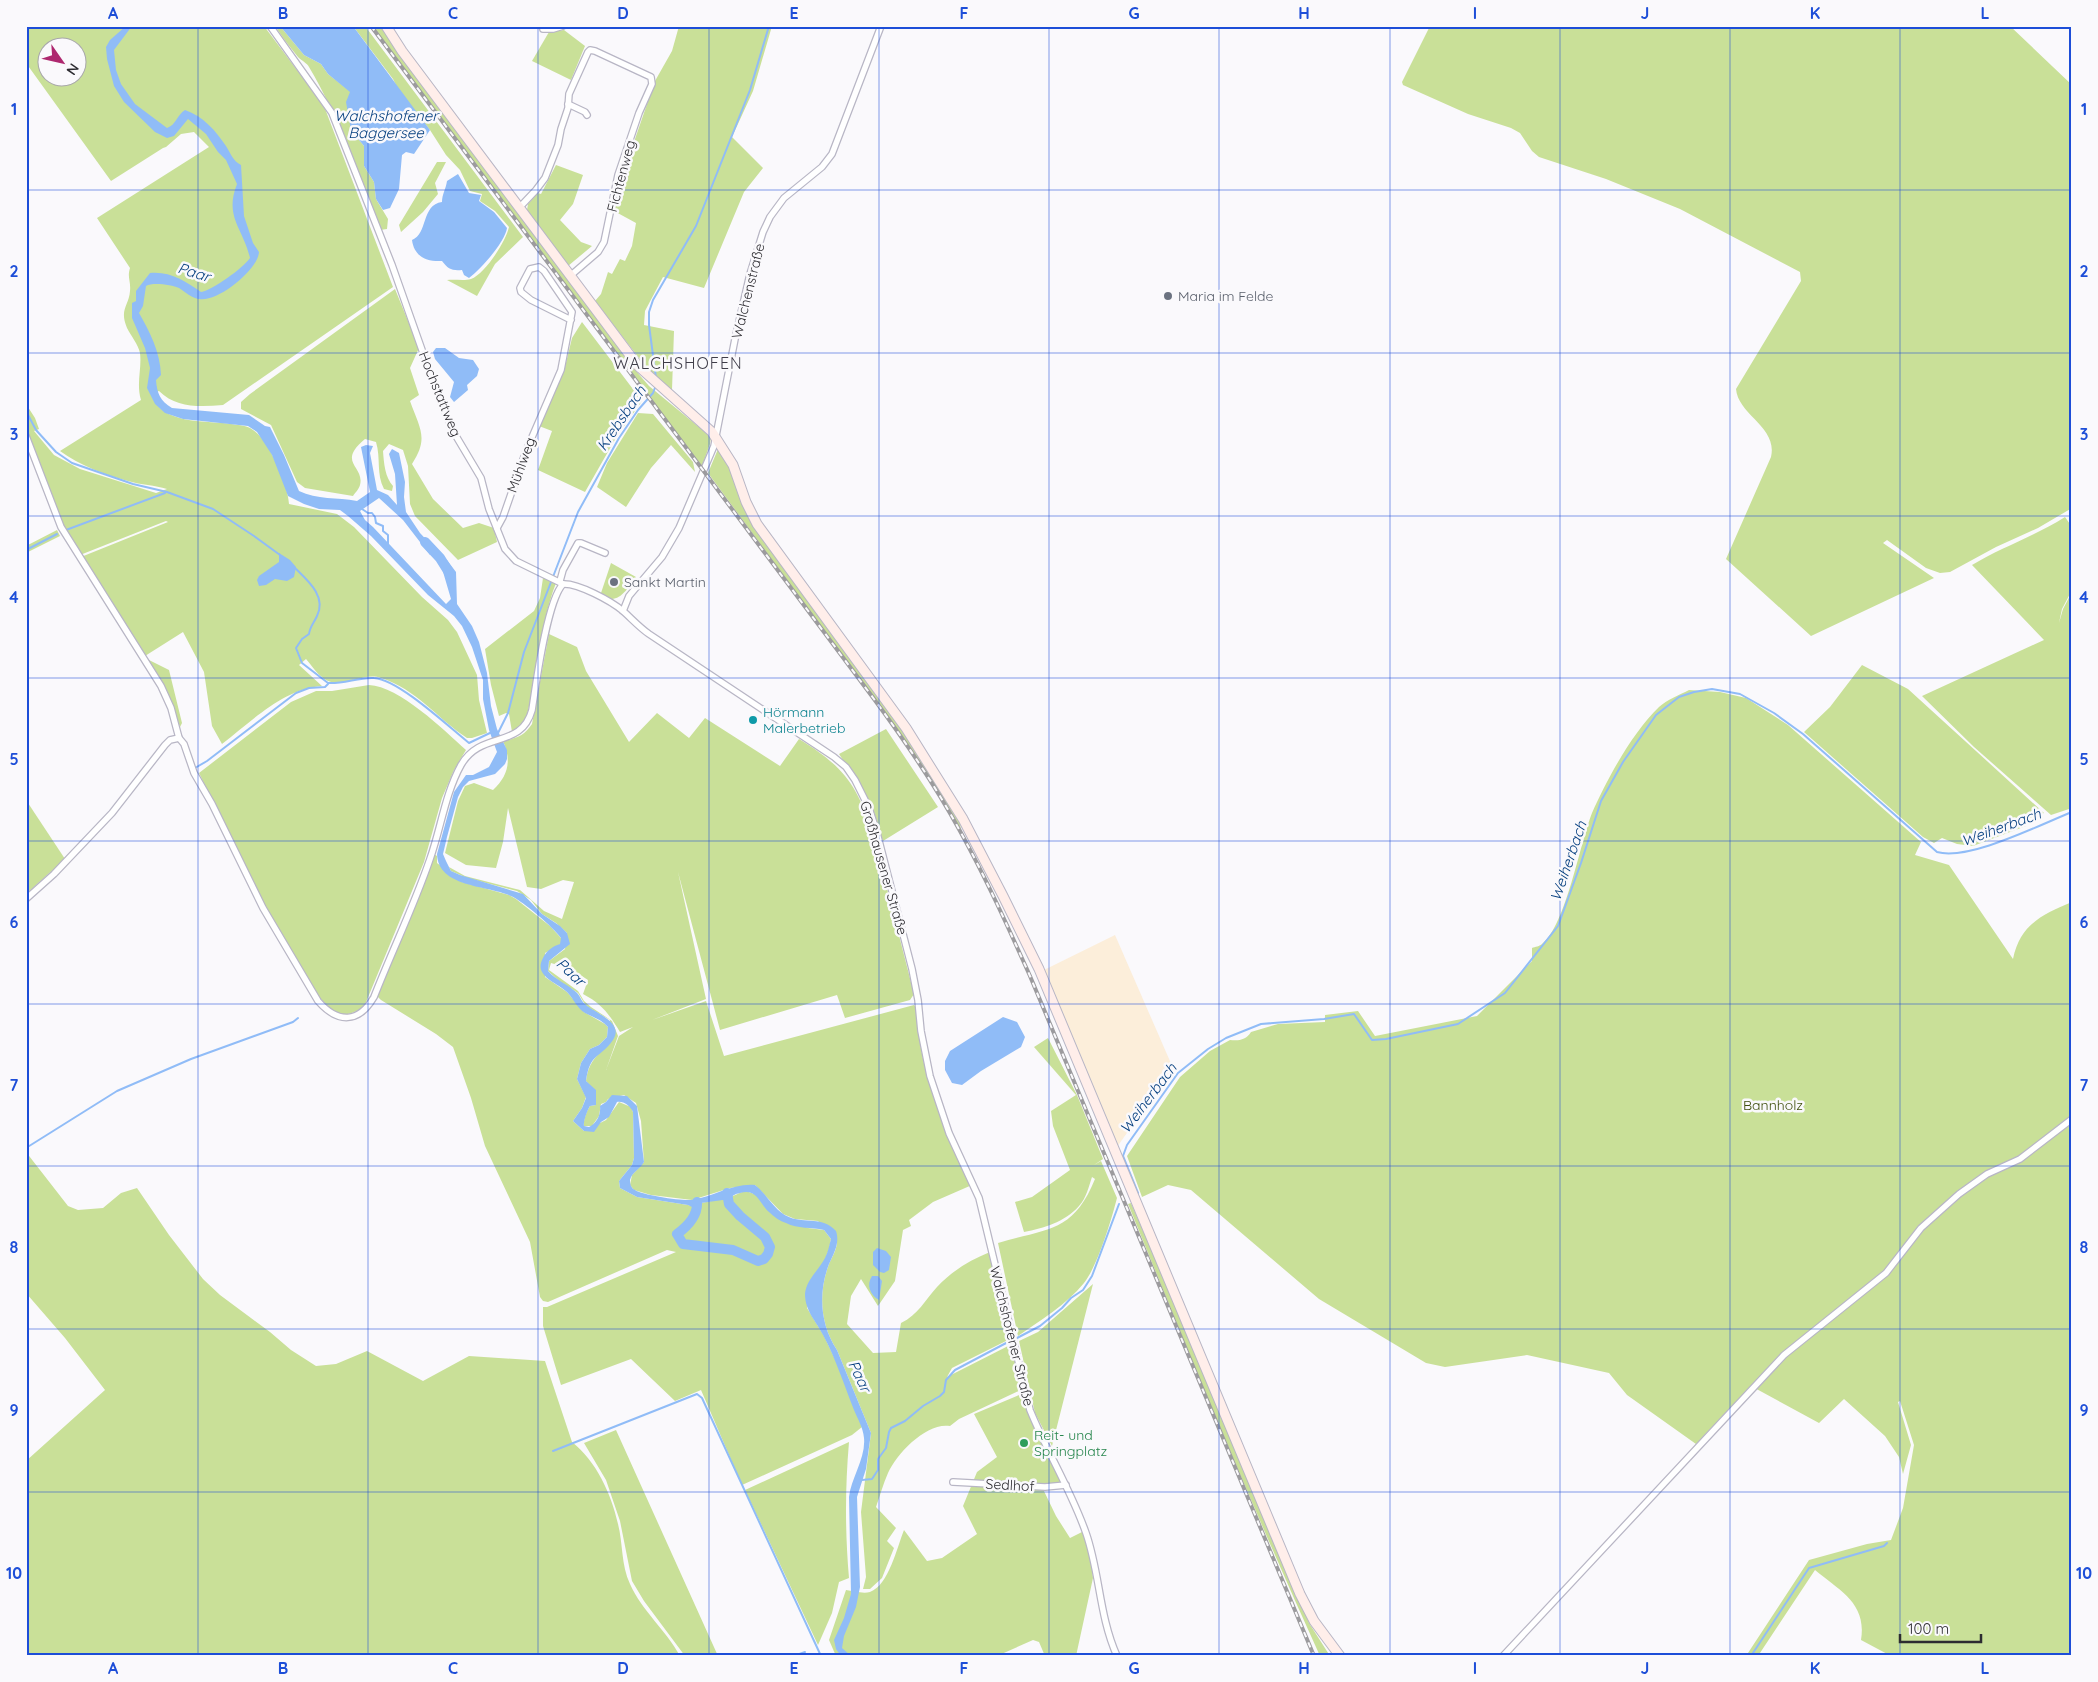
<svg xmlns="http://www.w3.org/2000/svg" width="2098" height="1682" viewBox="0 0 2098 1682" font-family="Quicksand,sans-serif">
<rect width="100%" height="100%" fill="#faf9fc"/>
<polygon fill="#fceeda" points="1115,935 1173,1068 1117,1147 1044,970"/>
<g fill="#c9e098" fill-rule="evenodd">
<path d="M26,26H264L324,106L393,287L223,405C199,407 176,408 159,391L151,394C162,425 203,420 231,424C237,425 244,425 250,428C263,435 272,453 278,468C283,479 288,491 289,504L337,514L354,527L422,597L448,620L457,632L477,675L479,700L487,733L472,738H467C438,719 416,689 381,678C364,672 344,688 328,681C319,677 312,666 306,659L299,665L322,686C283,689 252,721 222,744L212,726L204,672L183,632L145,656L81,557L168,522L166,521L80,555L62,527L26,429V404L35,418L39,429L34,431L54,455L80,469L156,493L167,489C155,485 141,485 128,481C105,475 79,465 60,451L141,400C136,384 142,368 140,353C138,344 131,336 127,328C119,309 129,306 130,291C131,281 127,278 130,268L97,218L209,147L194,132L181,134L166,147L163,148L111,181L26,63ZM48,48H78V78H48Z"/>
<path d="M275,26H280L304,55L321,64L328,74L351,92V130L364,146V166L374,182L376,199L388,219L387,229L380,230C358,175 340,119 309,67C307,63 302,61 298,57C290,47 282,37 275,26Z"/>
<path d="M353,26H365L523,237L495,264L477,296L447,280C455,279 464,281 471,279C485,274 506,241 509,227L495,211L480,201L482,194L470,191L460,170L446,155L430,130L399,91L393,79Z"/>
<polygon points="371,26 382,26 514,208 636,371 649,386 711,437 710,444 702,466 637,382"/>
<polygon points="679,26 772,26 753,91 732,137 763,168 744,192 704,288 663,277 645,311 644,325 674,331 672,390 649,371 595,301 601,294 608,272 612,274 620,259 625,261 632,246 636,223 614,211 616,194 655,81 672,51"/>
<path d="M1430,26H2010L2072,85V508L2038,528L1996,547L1950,572L1940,573L1926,568L1887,540L1883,543L1934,578L1811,636L1726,559L1771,457C1778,427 1738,415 1736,389L1801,281L1800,272L1680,209L1606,179L1539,157L1532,151L1520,133L1511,128L1468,114L1403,85L1402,82Z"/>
<polygon points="564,30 585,46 571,80 532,61 549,32"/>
<polygon points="437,162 446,162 435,183 438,194 423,212 401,232 399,225"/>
<polygon points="556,165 583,175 573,204 560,220 581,242 592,246 568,266 527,210 528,204 538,193 541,194"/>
<path d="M395,289L419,348L410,368L419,395L410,401C420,429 429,438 412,464L433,499L463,528L479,523L494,528L497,542L458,560L415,516L410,504L408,466L403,450L389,444L383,451C384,464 385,477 393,486L392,491L384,489C376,474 381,458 376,442L365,439C336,463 365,466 360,485C359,489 355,493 353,496L305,488L297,482L271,425L241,409V402L250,394Z"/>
<polygon points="582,322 642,401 617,436 585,492 538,470 552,431 539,426 564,371 572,338"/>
<polygon points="638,413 653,414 693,462 695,472 671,445 651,468 626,507 597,487 607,463"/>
<polygon points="718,449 728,464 742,504 754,526 903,729 959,820 961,829 898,731 708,473"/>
<path d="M2065,517L2072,527V590L2062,609L2059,623L2063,609L2072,592V808L2051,815L1974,747L1922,696L2044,640L1972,565C2002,547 2035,536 2065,517Z"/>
<polygon points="57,530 60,536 26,553 26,546"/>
<path d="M611,563L636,577C628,589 615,609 601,593Z"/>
<path d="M543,578L556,583C539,627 538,674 526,719L519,727L512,732L509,714L506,713L499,716L491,685L485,649L534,611L540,598Z"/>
<path d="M549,634L577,647L586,671L629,742L657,713L689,738L705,718L780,766L799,739C843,766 857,784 873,834L914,994L910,1000L845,1018L837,995L720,1030L678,872L706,999L652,1020L706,1001L724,1056L914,1005L916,1007C920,1075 942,1124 972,1185L933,1202L909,1220L911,1226L903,1230L895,1281L878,1306L861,1279L851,1296L847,1324L873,1353L896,1352L901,1323C918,1315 925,1300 937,1287C952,1271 970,1260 990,1252L1010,1339L952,1368L947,1377L1012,1344L1023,1389L959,1419L950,1426C927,1422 897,1453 888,1473C883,1484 880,1496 876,1507L896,1528L887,1541L894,1548L882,1578L870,1589H863L866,1577L861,1512L871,1433L837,1350C820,1324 818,1293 829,1264C832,1257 836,1251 837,1243L818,1221L795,1219L783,1214L755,1185L730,1188L692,1200L651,1195L634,1190L630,1185L632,1175L644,1162L641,1121L636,1103L624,1095L608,1099L606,1102L601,1104L599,1116L592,1126H584C583,1120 587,1111 590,1106L596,1105V1093L586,1081C588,1065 594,1057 607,1046L610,1020L586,1006L578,993L559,981L548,971L549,961L565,949L567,933L556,923L542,914L531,900L517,891L467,878L451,871L449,867L465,876L520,890L544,911L562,919L574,882L563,880L541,889L527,887L508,808L503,842L496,868L466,865L445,853L458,801L465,786L474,783L493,790C508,776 512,761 503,741C517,738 524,736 532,724ZM551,963L571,969L588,980L583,994C602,1004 609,1014 620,1032L633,1027L619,1036L606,1070L618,1036L612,1021L591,1007L584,1001L578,991L549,970Z"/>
<polygon points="147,659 169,670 182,723 180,727 173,707"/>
<polygon points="1862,665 1908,689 2044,813 2025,820 2026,826 1973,846 1957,844 1942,838 1934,843 1923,837 1804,732 1830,707"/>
<path d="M369,685C399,686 444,730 466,750L454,770L442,798L424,862L364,1007C357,1011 348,1016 339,1014C306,1004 219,813 199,773L291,702L316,691H332Z"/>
<path d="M1689,690L1720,692L1746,698L1788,725L1921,842L1915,855L1949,865L2013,959C2020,925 2041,915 2072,902V1656H1891L1861,1640C1867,1603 1840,1591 1815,1570L1758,1656H1746L1809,1560L1867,1544L1891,1540L1903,1508L1914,1445L1900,1401L1898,1402L1911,1445L1903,1474L1899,1457L1885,1436L1844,1399L1819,1423L1751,1386L1696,1444L1627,1395L1609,1373L1527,1355L1445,1367L1426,1363L1319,1299L1191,1190L1168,1185L1142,1197L1127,1156L1180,1077L1210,1051L1230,1040C1239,1041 1246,1040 1251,1032L1278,1024L1325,1022V1015L1358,1011L1375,1036L1477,1016L1532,961V948C1535,947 1540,946 1542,944C1566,925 1580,843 1592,813C1607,779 1632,733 1659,707C1667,700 1679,695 1689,690Z"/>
<polygon points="886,729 938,807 883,841 864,792 839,754"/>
<polygon points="26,800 65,859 26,894"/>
<polygon points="434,854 437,856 437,863 462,882 509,895 516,899 550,926 561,938 561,944 545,953 545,977 567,992 584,1012 605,1024 608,1027 607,1037 599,1045 590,1049 581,1063 577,1079 586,1097 582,1108 573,1121 584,1131 606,1120 619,1102 631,1107 633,1112 634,1158 632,1165 619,1181 620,1188 637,1197 688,1205 694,1207 701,1203 722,1199 726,1199 742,1192 749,1192 757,1195 765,1207 808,1228 824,1230 831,1239 829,1249 807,1308 824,1336 842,1374 862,1427 852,1435 742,1485 701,1390 675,1401 631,1359 561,1385 543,1326 543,1307 547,1307 676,1252 667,1250 548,1302 543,1301 540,1297 530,1242 485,1146 471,1098 453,1047 436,1034 381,1000 376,995"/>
<path d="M1048,1038L1077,1095L1103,1159L1094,1165L1101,1161L1117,1198C1111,1221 1098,1265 1084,1283C1066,1305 1041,1320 1018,1336L998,1243C1048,1228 1073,1233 1095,1179L1092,1177C1089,1186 1086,1199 1079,1206C1065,1222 1044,1228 1024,1232L1015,1202L1032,1197L1070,1170L1053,1126L1051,1111L1076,1095L1034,1047Z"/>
<path d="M26,1152L68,1206L78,1210L103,1208L121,1193L137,1188L169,1235L203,1279L220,1295L270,1332L291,1350L316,1366L336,1364L367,1351L423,1381L469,1356L545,1361L572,1442C596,1461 611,1493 618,1524C623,1543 621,1565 630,1584C642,1611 666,1630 680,1656H26V1461L105,1390L65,1338L26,1293Z"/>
<path d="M1131,1203L1242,1461L1309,1623L1330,1656H1320C1252,1507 1190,1356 1128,1204Z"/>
<polygon points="1093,1284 1052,1446 1035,1413 1019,1341 1038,1332"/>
<path d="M1024,1393L1063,1482L1058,1485L1043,1489L1056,1516L1070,1538L1084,1531L1091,1561L1093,1578L1076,1656H1045L1039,1642L1033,1640L997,1656H836L829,1640L846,1590C853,1591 863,1594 870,1592C889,1585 897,1547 904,1530L927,1561L942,1558L977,1534L963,1506L977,1472L997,1457L974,1414Z"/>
<polygon points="616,1430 718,1656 685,1656 644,1601 632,1581 620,1521 606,1480 584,1443"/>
<path d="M849,1442C845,1488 845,1532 849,1578L839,1582L832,1613L818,1645L745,1490Z"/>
</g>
<g fill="#90bcf7">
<path d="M126,26H132L114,50L116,70L121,84L135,104L167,128C176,125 177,115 185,110C203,116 216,131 226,146C231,154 233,161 241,165L244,216L253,243L259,252C258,270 217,303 199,299C192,298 185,292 179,288C172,285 153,282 146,286L143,306L139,313C150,332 160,352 161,375L156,380C157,393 160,401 172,408L249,415L265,426L270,427L284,455L299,491C317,500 337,497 357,501L370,492L361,447L366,445L373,446L370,453L377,490L388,495L397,505L395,474L389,454L392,449L399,453L405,482L404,497L406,512L420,533L435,549L430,555L403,520L379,498L360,511L365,520L373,527L446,604L451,599L441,565L447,560L456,572L457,604L472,626L479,642L487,673L491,706L497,729L507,750V759L505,764L495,774L469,781L463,787L458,797L447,837L443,854L446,861L451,871L460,875L523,894L542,914L560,926L567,933L570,944L549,961L548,971C556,980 567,984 576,992C580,995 581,1001 585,1004C594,1013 625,1022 613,1040C600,1059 590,1052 586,1081L596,1090V1105L590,1106C588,1109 583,1121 584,1126L589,1127C597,1123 601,1114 600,1106L606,1102L612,1095L627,1096L637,1106L644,1162C640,1169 632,1172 630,1180C630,1184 631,1188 635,1190C642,1195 682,1201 691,1200C713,1197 733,1183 755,1185C767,1194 774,1211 789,1217C805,1224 823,1216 836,1231C840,1243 834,1253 829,1264C818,1293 820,1324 837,1350L871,1433L866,1469L857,1497L860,1587L856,1607L844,1636L842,1648L851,1656H841L836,1649L834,1640L844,1618L851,1594L849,1497C851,1478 866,1458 864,1438C863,1427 858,1420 854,1410C844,1385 836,1359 823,1335C816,1321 805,1311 805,1294C806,1280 819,1270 825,1258C828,1252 829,1246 831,1239L824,1230C811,1227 798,1229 786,1223C780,1221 774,1217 769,1212C759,1203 757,1188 740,1193C735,1194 733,1195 730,1199L701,1203L694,1208L688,1205L637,1197L620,1188L619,1181L632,1165L634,1158L633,1112C630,1106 624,1101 617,1102L609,1117L601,1122L594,1132L584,1131L573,1121L582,1108L586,1098L577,1079L581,1063L590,1049L599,1045L607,1037L608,1027C602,1020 593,1017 585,1013C577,1008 573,998 567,992C556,982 533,976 543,958C546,951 553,946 560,944L561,938C553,927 524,902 511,896C488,885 438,888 437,854L454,792L466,775H473L489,767L497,752L489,730L483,699V680L472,647L462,626L454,616L428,595L371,536L348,516L340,510L319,509L304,504L288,496L272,455L257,432L248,426L183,419L165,413L155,404L147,388L150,368L145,348L132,318V303L136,301V291L150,273C170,271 185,281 201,292C213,290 243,268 250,258C243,228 224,217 237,184L226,160L218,152L206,134L188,119L174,136L167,138L155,132L124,102L114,86L107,59L106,47L110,40Z"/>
<polygon points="280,26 353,26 430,130 414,154 406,152 402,155 399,189 390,208 383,210 376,199 374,182 364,166 364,146 351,130 346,102 350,92 328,74 321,64 304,55"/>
<path d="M458,174L469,193L481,195L479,201L494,212L507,228C505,242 481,269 469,278L464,275L462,270C452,271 448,269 442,261C426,262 414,256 412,240C428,234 421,205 442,202C442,194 446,189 447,181Z"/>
<polygon points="436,348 445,348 459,358 473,360 479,369 477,376 467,385 468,390 454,402 450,397 454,382 435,359 433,352"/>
<polygon points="279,553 290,560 296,567 294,577 287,581 275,579 266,585 259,586 257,580 259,576 279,562"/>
<polygon points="1003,1017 1017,1022 1025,1037 1021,1047 981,1071 962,1085 952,1083 945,1070 945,1061 950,1051"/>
<polygon points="877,1248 886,1251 891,1257 889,1270 884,1273 880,1272 873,1265 873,1252"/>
<path d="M872,1276H878L882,1281L879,1300C870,1295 866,1285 872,1276Z"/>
</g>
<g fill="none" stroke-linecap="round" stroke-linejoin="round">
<g stroke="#90bcf7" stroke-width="2">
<polyline points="656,378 649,325 649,312 653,300 696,226 750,90 769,26"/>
<polyline points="26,411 36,430 56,452 72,463 133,484 167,492 213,509 254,536 280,555"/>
<polyline points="362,509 368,513 372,513 375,517 376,523 383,526 383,531 388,535 388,544"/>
<polyline points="66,530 165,493"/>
<polyline points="26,550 57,534"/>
<path d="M295,568C307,580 327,596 317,616C314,623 310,626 309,634L302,639L296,648L302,663L328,683C344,684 359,677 374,678C398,679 449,727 469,743L492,732"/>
<polyline points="498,733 508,713 524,652 578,512 619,438 638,410 653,393 656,385"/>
<polyline points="195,768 207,761 296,693 309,688 325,687 328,684"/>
<polyline points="26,1148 117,1091 191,1059 293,1022 298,1018"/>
<path d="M1138,1193L1123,1156L1127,1145L1178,1073L1208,1049L1226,1038L1261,1024L1324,1019L1354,1014L1372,1040L1386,1039L1458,1024L1505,993L1558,926L1581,863L1601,801L1623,762L1656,715L1679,697L1694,692L1712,689L1740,694L1774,713L1803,734L1937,852C1969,861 2039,825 2072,812"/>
<polyline points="1017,1338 1040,1326 1062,1308 1071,1298 1083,1290 1092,1276 1119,1204"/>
<polyline points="553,1451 697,1394 702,1398 821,1656"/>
<polyline points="862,1480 872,1479 878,1470 878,1459 886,1448 889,1432 891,1428 905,1421 923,1406 940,1396 944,1392 946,1380 955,1370 1008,1342"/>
<polyline points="794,1656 805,1652"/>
<polyline points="1751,1656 1809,1568 1884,1546 1887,1543"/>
</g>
<g stroke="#90bcf7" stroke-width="10">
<polyline points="425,542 440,558 450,574"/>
<path d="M697,1202C698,1216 688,1226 677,1234L683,1244L733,1250L758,1261L764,1259L768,1254L770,1247L765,1237L740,1216L729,1204L727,1193"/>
</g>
<g stroke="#b8b6c5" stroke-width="8">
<g id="street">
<path d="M270,26L332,113L392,265L440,401L453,431L481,478L489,509L505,549L516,561L563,584C578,583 611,601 623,611C632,619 639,627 649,634L834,757L846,767L855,780L869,808L877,833L912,969L918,1000L921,1031L930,1076L949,1133L979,1198L1030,1410C1047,1452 1071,1490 1086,1533C1100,1573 1099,1616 1117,1656"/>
<polyline points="543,29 553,29 563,26"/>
<polyline points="568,104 585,112 587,115"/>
<polyline points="519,208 536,190 545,178 558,145 561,129 568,108 569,94 588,52 590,50 595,51 651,77 652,84 639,113 618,175 604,242 598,252 570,276"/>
<path d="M26,436L61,527L161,686L171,708L179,738L184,744L194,773L212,804L263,908L318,1001C338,1024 359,1023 374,997C392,951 414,906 430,859C441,828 445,794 461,765C481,730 521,750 532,710C536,684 547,601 563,584"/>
<polyline points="497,528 503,517 526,451 561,370 572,312 544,271 539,267 530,269 520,288 521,292 531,300 571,320"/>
<polyline points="560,581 563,570 578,543 581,543 605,553"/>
<polyline points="623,611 629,596 662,557 679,528 714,446 735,339 750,274 763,232 770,217 784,198 822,167 832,154 881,26"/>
<polyline points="26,899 54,874 112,813 165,745 170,740 179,738"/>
<polyline points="953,1482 1045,1487 1066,1485"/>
<polyline points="1503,1656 1784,1355 1886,1273 1921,1228 1959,1194 1987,1174 2020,1159 2072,1119"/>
</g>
</g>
<g stroke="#b8b6c5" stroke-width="11">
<polyline id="secondary" points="386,26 402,51 638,366 712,432 733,465 746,502 757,524 906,728 963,819 1003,896 1039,969 1300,1594 1314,1621 1340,1656"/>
</g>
<use href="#street" stroke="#fff" stroke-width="5.5"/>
<use href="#secondary" stroke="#ffeeea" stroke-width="9"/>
<g stroke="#9c9b9e" stroke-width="4">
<path id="rail" d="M371,26L874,699C905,741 935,785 960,831C986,878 1008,927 1030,976L1314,1656"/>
</g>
<use href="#rail" stroke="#faf9fc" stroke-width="2" stroke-dasharray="5.5" stroke-linecap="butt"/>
</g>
<path fill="none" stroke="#1d4ed8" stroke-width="1" stroke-opacity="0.55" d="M198,26V1656M368,26V1656M538,26V1656M709,26V1656M879,26V1656M1049,26V1656M1219,26V1656M1390,26V1656M1560,26V1656M1730,26V1656M1900,26V1656M26,190H2072M26,353H2072M26,516H2072M26,678H2072M26,841H2072M26,1004H2072M26,1166H2072M26,1329H2072M26,1492H2072"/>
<g fill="#6b7280" stroke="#faf9fc" stroke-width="2">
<circle cx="1168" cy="296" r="5"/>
<circle cx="614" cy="582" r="5"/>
</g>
<circle fill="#0f9aa8" stroke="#faf9fc" stroke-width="2" cx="753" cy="720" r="5"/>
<circle fill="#2e9e5b" stroke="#faf9fc" stroke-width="2" cx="1024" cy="1443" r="5"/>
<g text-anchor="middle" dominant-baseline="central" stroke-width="5" stroke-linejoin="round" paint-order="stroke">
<g font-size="14" fill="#2d2c31" stroke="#faf9fc">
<text transform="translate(621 176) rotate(-75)">Fichtenweg</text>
<text transform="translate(748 291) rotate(-76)">Walchenstraße</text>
<text transform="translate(440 394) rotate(68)">Hochstattweg</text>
<text transform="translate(521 465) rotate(-70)">Mühlweg</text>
<text transform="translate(884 868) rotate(74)">Großhausener Straße</text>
<text transform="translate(1012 1336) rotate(76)">Walchshofener Straße</text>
<text transform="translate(1010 1485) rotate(3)">Sedlhof</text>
</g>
<g font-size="14" fill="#5b616d" stroke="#faf9fc" text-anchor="start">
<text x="1178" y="296">Maria im Felde</text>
<text x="624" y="582">Sankt Martin</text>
</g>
<g font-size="14" fill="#0d838f" stroke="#faf9fc" text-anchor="start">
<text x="763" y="712">Hörmann<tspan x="763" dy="16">Malerbetrieb</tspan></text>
</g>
<g font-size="14" fill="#3f4f0c" stroke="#faf9fc">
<text x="1773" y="1105">Bannholz</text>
</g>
<g font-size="14" fill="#27864d" stroke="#faf9fc" text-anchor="start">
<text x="1034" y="1435">Reit- und<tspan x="1034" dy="16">Springplatz</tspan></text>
</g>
<g font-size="15" font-style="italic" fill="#084181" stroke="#faf9fc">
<text x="386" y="115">Walchshofener<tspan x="386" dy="17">Baggersee</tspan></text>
<text transform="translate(194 272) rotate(17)">Paar</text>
<text transform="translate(621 418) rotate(-56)">Krebsbach</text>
<text transform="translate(2001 827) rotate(-20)">Weiherbach</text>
<text transform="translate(1568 861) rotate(-71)">Weiherbach</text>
<text transform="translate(571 972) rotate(43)">Paar</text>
<text transform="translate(1148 1098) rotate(-53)">Weiherbach</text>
<text transform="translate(860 1376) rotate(65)">Paar</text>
</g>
<g font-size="16" letter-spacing="1" fill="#3f3d49" stroke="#faf9fc">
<text x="678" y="363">WALCHSHOFEN</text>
</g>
</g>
<rect width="2098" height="1682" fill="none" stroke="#faf9fc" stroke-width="55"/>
<g transform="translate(62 62) rotate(124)"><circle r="24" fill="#faf9fc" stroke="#a8a7ab"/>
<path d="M0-4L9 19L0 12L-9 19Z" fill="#ae286f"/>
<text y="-8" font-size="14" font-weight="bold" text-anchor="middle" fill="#2d2c31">N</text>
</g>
<path d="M1900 1634v8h81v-8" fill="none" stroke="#2d2c31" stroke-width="2.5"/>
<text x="1908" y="1634" font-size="15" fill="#2d2c31" stroke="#faf9fc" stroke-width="4" paint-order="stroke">100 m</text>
<rect x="28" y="28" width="2042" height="1626" fill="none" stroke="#1d4ed8" stroke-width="2"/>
<g font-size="16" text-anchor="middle" font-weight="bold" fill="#1d4ed8">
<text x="113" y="19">A</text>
<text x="283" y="19">B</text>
<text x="453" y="19">C</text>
<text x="623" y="19">D</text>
<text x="794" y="19">E</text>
<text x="964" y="19">F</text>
<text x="1134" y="19">G</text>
<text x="1304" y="19">H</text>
<text x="1475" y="19">I</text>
<text x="1645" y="19">J</text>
<text x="1815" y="19">K</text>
<text x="1985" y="19">L</text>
<text x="14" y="115">1</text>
<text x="2084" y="115">1</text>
<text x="14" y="277">2</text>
<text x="2084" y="277">2</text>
<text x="14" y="440">3</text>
<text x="2084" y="440">3</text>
<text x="14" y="603">4</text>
<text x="2084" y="603">4</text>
<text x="14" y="765">5</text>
<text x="2084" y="765">5</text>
<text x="14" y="928">6</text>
<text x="2084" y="928">6</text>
<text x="14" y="1091">7</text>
<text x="2084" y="1091">7</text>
<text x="14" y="1253">8</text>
<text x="2084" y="1253">8</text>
<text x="14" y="1416">9</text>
<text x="2084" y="1416">9</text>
<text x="14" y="1579">10</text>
<text x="2084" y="1579">10</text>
<text x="113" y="1674">A</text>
<text x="283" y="1674">B</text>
<text x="453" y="1674">C</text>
<text x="623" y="1674">D</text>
<text x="794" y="1674">E</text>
<text x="964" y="1674">F</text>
<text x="1134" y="1674">G</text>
<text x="1304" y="1674">H</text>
<text x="1475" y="1674">I</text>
<text x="1645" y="1674">J</text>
<text x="1815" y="1674">K</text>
<text x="1985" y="1674">L</text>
</g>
</svg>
